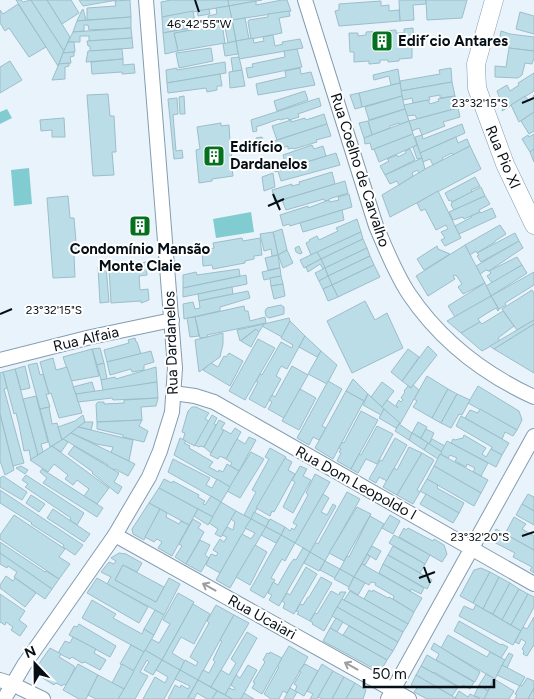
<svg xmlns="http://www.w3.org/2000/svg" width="534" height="699" viewBox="0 0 534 699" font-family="Figtree,sans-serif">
<rect width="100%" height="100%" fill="#e8f3fb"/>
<g fill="#80ccd1">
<polygon points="7,109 12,118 0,124 0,112"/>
<polygon points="29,168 32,204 14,206 11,170"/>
<polygon points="251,212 254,232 216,238 213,219"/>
</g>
<g fill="#bbdde8" stroke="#9cbec9">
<polygon points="16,0 21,0 23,2 31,0 64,51 58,66"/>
<polygon points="31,0 47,0 70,37 64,51"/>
<polygon points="47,0 71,0 79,13 62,24"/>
<polygon points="79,0 117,0 83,6"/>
<polygon points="130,0 131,17 87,20 87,8 116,6 115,1"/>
<polygon points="171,0 228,0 229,6 162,17 161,2"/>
<polygon points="228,0 262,0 229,6"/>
<polygon points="282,0 287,0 291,11 232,20 229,6 256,1 256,5"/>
<polygon points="399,0 426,0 426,4 413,5 414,20 400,21"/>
<polygon points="426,0 467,0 462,18 427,20"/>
<polygon points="381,1 381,6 389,5 389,11 399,10 400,21 339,26 335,11 339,10 339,4"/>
<polygon points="18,4 46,47 29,57 9,28 5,31 0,23 0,10 3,14"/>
<polygon points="229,6 232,20 210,24 208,16 217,14 216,8"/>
<polygon points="83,9 86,20 77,21 82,10"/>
<polygon points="209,9 210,14 198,16 197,11"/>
<polygon points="193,11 196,27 163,33 162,17"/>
<polygon points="289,11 290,16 279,18 282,33 251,39 248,22 249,20 268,17 268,14"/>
<polygon points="520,12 534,16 534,34 516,29"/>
<polygon points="131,17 131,28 89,30 88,25 84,25 84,31 73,32 77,21"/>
<polygon points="245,18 249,39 236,41 232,20"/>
<polygon points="232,20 236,41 228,43 224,22"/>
<polygon points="222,24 225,43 178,51 174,33"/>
<polygon points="196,27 196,29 174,33 178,51 165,54 163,33"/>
<polygon points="131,28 132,38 89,41 89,36 80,36 80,42 68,42 73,32"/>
<polygon points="413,28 414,47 412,47 412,58 399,59 399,61 388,62 388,60 380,60 380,63 369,64 369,61 354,62 354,52 350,52 349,33 358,33 358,36 366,35 366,32 396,30 396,33 404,33 404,29"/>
<polygon points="501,31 510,34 534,37 534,51 509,48 509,43 499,41"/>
<polygon points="273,35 275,46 283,44 282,42 300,39 303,48 239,59 236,41 253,38 254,43 264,41 263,37"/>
<polygon points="132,38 133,48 90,51 90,46 88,46 87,41"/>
<polygon points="236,41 238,54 225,56 223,44"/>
<polygon points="68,42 74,42 75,52 63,53"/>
<polygon points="211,48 213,61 179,68 176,53"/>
<polygon points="509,48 534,51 534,60 533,60 532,64 525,63 522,75 518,78 495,77 495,66 506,67"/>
<polygon points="122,49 123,59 86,62 88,51"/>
<polygon points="297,49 302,67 248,78 246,68 253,67 252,64 285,57 284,51"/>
<polygon points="74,52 74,56 70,57 71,63 59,64 63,53"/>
<polygon points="239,57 242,70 233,72 231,58"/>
<polygon points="123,59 123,65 134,64 135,73 122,74 122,72 92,74 91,62"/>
<polygon points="10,61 22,80 0,93 0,67"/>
<polygon points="225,62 226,73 167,83 166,70 177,68 177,70"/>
<polygon points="69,63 69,66 65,67 65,79 52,80 59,64"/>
<polygon points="300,68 301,74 311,72 315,85 258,95 256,84 286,77 285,71"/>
<polygon points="451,68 452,82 401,91 400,81 440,74 439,70"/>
<polygon points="398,69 400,83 391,85 389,76 374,80 373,75"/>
<polygon points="242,70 245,86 230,88 229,72"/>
<polygon points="534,73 534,91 502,111 503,107 497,91 507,85 510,91 519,85 518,83"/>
<polygon points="220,74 222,86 217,86 217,90 207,92 206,88 168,93 167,83"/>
<polygon points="452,82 455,96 440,98 440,95 429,97 430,100 413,103 412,98 403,100 401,91"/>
<polygon points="400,83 402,96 362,107 359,93"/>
<polygon points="305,91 308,100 277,111 274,101"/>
<polygon points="359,93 362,107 355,109 350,95"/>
<polygon points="108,94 110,116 114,116 116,152 112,152 114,175 93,176 87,95"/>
<polygon points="534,95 534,112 519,122 511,105 525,96 529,101 534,98 533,96"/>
<polygon points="184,96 185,114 180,114 179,97"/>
<polygon points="402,96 405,109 369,120 365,107"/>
<polygon points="455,96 458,108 417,119 415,115 407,116 404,105 428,100 430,104 439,101 438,99"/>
<polygon points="177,98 178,114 173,115 176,151 182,150 183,158 174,159 168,99"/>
<polygon points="319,98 321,106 298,114 299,117 289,120 288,118 280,120 279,119 256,127 257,131 253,132 251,120"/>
<polygon points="458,108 460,117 443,122 445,126 422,135 419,128 412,131 409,121"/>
<polygon points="405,109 409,121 400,125 399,123 390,126 390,128 372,135 368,121"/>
<polygon points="534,112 534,131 529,134 521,121"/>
<polygon points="324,114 327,124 277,140 272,126 291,120 291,122 305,118 306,120"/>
<polygon points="64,118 65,137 52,137 52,130 41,131 40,120"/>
<polygon points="368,121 372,135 364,138 359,123"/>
<polygon points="409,121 413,134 372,150 370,143 365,144 364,138"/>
<polygon points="221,123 221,126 229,125 230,142 233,142 234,150 231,150 232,162 235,161 236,169 232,169 233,176 212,179 212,181 199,183 196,150 200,149 197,127"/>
<polygon points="327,124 331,136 316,140 317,142 294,149 293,148 288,149 288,146 264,153 262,145"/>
<polygon points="462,124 465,133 420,153 415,137 422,135 423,139"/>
<polygon points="413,134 417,145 379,162 374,149"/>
<polygon points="534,134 534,149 530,152 522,139 528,135 529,137"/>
<polygon points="262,137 264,144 258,146 256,138"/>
<polygon points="456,137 458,143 467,139 470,146 453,155 452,153 442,158 443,160 433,165 430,159 423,162 420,153"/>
<polygon points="312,145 314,149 323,146 326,156 275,172 273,166 285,163 283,155"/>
<polygon points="417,145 422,158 417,159 413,147"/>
<polygon points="470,146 481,169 390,217 382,195 425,169"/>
<polygon points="410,149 415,160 385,175 380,166 389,161 387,159 397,155 398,157 406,153 405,151"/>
<polygon points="534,149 534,162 530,152"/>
<polygon points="336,153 340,165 281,181 278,171"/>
<polygon points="422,158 425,169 419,173 417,170 412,173 413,176 399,185 397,181 390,184 385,175"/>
<polygon points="332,172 335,184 275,202 272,190 292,184 292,186 300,184 299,182"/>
<polygon points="273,173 275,187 264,191 262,177"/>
<polygon points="475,177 480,186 471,190 472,192 452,202 451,200 449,201 445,193"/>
<polygon points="345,181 348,193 329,199 329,200 325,201 324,199 286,210 282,200"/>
<polygon points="481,187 485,196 454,210 451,205 452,202"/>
<polygon points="438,191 461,238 445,246 441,240 445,238 441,232 448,229 446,225 436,230 425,209 421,211 417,203"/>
<polygon points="349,194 352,207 290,226 289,224 283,226 280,215 308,206 308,208 329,200 330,202 339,200 338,197"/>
<polygon points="68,196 70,218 74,218 77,254 74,255 75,277 53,278 47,198"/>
<polygon points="485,196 490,204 479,210 480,212 464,219 463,217 453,220 449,212"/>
<polygon points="492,208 496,217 459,234 455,226 472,217 471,216 480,212 481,213"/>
<polygon points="342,210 344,220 303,232 300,223"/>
<polygon points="357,219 361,232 311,255 306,243 310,241 309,240 317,236 319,240 338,231 336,228"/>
<polygon points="136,220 143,220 143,228 136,229"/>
<polygon points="500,225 506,234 495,241 495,242 477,253 476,251 470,255 465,245"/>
<polygon points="282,229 287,250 278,255 273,232"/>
<polygon points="273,232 278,255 272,256 271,249 264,251 260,234"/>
<polygon points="361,232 363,239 321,259 317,252"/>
<polygon points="515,233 519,241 481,262 477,256 479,255 477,253"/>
<polygon points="242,238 243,241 260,238 262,255 254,256 254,259 245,261 245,263 213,269 212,265 203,266 202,251 214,248 213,243"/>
<polygon points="363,239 367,248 325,268 321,259"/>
<polygon points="519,241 523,248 489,271 486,270 480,274 476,266"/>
<polygon points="465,245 485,283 463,294 458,287 462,284 456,275 453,276 455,279 428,296 416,276"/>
<polygon points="299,246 302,253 300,254 296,252 295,248"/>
<polygon points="437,246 438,249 450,254 424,270 417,259"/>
<polygon points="367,248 370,256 328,276 325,268"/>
<polygon points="287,250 293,263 283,268 278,255"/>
<polygon points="317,252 321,259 304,268 300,260"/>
<polygon points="278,255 280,268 268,270 265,258"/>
<polygon points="370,256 374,265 332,285 328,276"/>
<polygon points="517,257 522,265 492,283 487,276 491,273 489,271"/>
<polygon points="321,259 325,268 323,269 320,264 308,272 306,267"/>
<polygon points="146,262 147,275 139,276 140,290 148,289 149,300 141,303 141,301 111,303 109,268"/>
<polygon points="374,265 380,277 338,297 332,285"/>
<polygon points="522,265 527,273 491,296 486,286"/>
<polygon points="106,266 109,302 100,303 98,267"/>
<polygon points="280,268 281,276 264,280 262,272"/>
<polygon points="325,268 328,276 319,281 315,273"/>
<polygon points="239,269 240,276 183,288 183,275 196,272 197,275"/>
<polygon points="534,272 534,285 505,303 506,305 499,309 491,296"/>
<polygon points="246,275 247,284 183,297 183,288"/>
<polygon points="281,276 283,284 271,286 270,278"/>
<polygon points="328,276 332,285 323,289 319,281"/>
<polygon points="485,283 491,296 455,317 448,306"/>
<polygon points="283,284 285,296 274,299 271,286"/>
<polygon points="332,285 338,297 328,301 323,289"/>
<polygon points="232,287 233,294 199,301 198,294"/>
<polygon points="532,290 534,293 534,320 517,330 502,309"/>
<polygon points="248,291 250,298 220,307 220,311 184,319 183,304 193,302 195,309 200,308 199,301"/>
<polygon points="491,296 499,310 498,311 496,308 489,312 478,319 480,322 461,333 447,321"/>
<polygon points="365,301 375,320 387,313 403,348 352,373 327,321"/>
<polygon points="281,305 284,307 284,314 269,318 266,316 265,311 267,308"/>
<polygon points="244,306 245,311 248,311 250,321 265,317 266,323 207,335 208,337 200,338 195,317"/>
<polygon points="503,311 514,326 498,338 500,341 482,351 461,333 480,322 482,324"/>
<polygon points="195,317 199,336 190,337 187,318"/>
<polygon points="289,318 290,321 282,337 262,326 264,324"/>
<polygon points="534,320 534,324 494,349 490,346"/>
<polygon points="290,321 305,336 287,369 281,366 276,376 281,379 265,408 249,399 258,382 256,381 260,374 262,375 281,342 292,348 293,345 281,338"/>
<polygon points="264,324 259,332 256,329 240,341 237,330"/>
<polygon points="534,324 534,373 494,349"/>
<polygon points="256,329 259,332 251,347 241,341"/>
<polygon points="223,333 223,344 220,357 199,372 195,340"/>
<polygon points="305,336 321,351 317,357 299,347"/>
<polygon points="135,338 136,342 137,342 141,354 107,362 104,350 129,343 128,340"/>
<polygon points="258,339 275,348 245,400 229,391"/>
<polygon points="428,346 437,355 411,388 402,381"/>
<polygon points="100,348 104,363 97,365 92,349"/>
<polygon points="92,349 99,376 71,381 63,357"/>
<polygon points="408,349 419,357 402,381 391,372"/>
<polygon points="151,351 154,362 144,365 144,370 132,372 131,369 110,375 107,362"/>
<polygon points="321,351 337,365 327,384 308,374"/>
<polygon points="229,353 243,361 230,386 203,370 211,363 218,367 224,356 226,357"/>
<polygon points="53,358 56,370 67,367 82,413 59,418 51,393 49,394 40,362"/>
<polygon points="37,363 40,375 43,374 49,394 46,394 50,407 40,409 28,365"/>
<polygon points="104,363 107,379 101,380 97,365"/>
<polygon points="25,366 30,388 21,390 15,369"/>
<polygon points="292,366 308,375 284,418 268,409 272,402 269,400 272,395 275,397"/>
<polygon points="156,367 157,382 103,391 101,380 115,377 116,379"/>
<polygon points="15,369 38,455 31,460 29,450 24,451 19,425 16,413 14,414 3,372"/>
<polygon points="3,372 7,388 4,389 24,463 13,466 0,414 0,373"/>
<polygon points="427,376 448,389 432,418 413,407 417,401 414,399"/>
<polygon points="353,379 368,394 364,401 346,391"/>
<polygon points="328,381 342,389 322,426 326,428 319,440 313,437 309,445 297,438"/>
<polygon points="92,382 95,392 76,394 73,387"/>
<polygon points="157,382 158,398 113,400 112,398 78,402 76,394"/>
<polygon points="382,382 394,391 382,407 371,397"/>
<polygon points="413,385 419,390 400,424 382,407 387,400 398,408 396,405 399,400 401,402 403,400 401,398 405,392 404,391 408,386 411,388"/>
<polygon points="478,386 519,411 522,420 517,430 468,403"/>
<polygon points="300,389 316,398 299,430 282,421"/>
<polygon points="448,389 457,394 441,423 432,418"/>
<polygon points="346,391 364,401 333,459 315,448"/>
<polygon points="368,394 384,409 381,415 363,405"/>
<polygon points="457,394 470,400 462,415 459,414 451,428 441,423"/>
<polygon points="36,396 48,442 41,444 43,452 38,455 23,399"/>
<polygon points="158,398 156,406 141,407 142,420 97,422 96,404 98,402 104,402 104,404 124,403 124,400"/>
<polygon points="49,407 52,424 57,423 62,440 50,447 40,409"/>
<polygon points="192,407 196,407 209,413 205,419 209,421 195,446 183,440 185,433 182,432 188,411"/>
<polygon points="384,409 400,423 396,428 379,418"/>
<polygon points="480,409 517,430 513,436 505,432 502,439 465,418 470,410 478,413"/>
<polygon points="361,411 378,420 351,469 337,461 341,453 339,452 341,449 339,448 342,442 344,443"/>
<polygon points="0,414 14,470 5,475 0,461"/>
<polygon points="83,415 85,422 62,440 58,427 75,421"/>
<polygon points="212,415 217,418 214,424 216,425 204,447 200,446 199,447 195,445"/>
<polygon points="461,416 509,443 502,455 491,449 492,447 456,426"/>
<polygon points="142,420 139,426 148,431 144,442 123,437 123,435 97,429 97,422"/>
<polygon points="219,420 225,423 221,429 224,430 211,453 204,447"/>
<polygon points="85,422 93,422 91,430 78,427"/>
<polygon points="418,422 427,427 421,438 412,433"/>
<polygon points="399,424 412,433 409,440 395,431"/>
<polygon points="377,426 393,434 377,464 366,459 358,473 351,469 359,454 361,455"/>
<polygon points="78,427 133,440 129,461 111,453 113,447 96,444 71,433"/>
<polygon points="235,428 241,432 226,459 220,456 218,459 210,455 224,430 231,434"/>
<polygon points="426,429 434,433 429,444 421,438"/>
<polygon points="71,433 135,464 128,476 115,469 114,470 107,466 108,465 63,439"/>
<polygon points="412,433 428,443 424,450 409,440"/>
<polygon points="464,435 486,448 482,454 486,457 491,449 502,455 496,467 451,443 453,439 455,440 463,438"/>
<polygon points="249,437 256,440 239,471 230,466 232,463 226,459 237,439 245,444"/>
<polygon points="180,438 186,441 184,443 190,446 189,448 213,462 209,467 218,472 219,470 223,472 227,464 239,471 230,487 174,455"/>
<polygon points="395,438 407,445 387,481 379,477 376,483 369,479 380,460 382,461"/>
<polygon points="63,439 68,442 61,452 52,446"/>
<polygon points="432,439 445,446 442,452 429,444"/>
<polygon points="447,441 488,463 481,476 473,472 475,468 467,464 466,467 455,461 457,458 450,455 448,458 440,454"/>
<polygon points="428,443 442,452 438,459 424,450"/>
<polygon points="52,446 109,488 97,504 84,496 89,489 77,480 73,485 65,479 68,475 54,464 48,472 30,460"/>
<polygon points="74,446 119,473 114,482 122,487 118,494 92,473 93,472 68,454"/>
<polygon points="409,447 422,453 397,495 383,487 394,468 397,470"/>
<polygon points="270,448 286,457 251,519 244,515 256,492 252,490 269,459 265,457"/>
<polygon points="251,452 264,459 240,498 227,491"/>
<polygon points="422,453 434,460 417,490 420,492 413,504 397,495"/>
<polygon points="440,454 488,480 481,493 434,466"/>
<polygon points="285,458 292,462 288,470 295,474 274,512 272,511 270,516 256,508"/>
<polygon points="173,459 210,478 206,485 212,488 217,479 230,487 221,502 168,472"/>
<polygon points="21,466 28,470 25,474 16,468"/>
<polygon points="300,466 307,469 303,476 311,480 293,513 283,507 295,482 292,480"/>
<polygon points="434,466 481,493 474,506 427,479"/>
<polygon points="42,469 103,508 97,517 43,483 47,478 40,472"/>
<polygon points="315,474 330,482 295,543 281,535 285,527 290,531 292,528 294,530 297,525 293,523 308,495 306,493"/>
<polygon points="26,475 84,513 77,525 70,520 71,518 25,487 28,484 22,480"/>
<polygon points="3,476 27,492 22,500 0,487 0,478"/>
<polygon points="164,479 172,483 173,481 199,495 198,497 205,501 203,504 205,505 211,496 221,502 213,517 159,488"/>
<polygon points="427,479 438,485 437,488 464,503 459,513 420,491"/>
<polygon points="159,488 198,509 189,525 149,503"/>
<polygon points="0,490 83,545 75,555 63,547 64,545 31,524 32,523 0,503"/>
<polygon points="347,492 360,499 325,561 310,552 315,542 318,544"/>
<polygon points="323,494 329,498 321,512 327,515 333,504 336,506 310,552 295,543"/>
<polygon points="426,494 459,513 453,523 420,504"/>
<polygon points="528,494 534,497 534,511 522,504"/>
<polygon points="31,495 45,504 39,512 26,503"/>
<polygon points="221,502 236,511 221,537 215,534 218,529 209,523"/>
<polygon points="149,503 160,509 144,540 133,534 132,529"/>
<polygon points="522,504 534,511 534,525 516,515"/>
<polygon points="357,507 371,514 344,561 329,553"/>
<polygon points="53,509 90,534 84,542 47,518"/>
<polygon points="160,509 167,513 166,517 179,524 181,521 189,525 172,556 158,548 162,542 157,539 154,542 145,537"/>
<polygon points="198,509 213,517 208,525 194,516"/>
<polygon points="236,511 251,519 220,573 206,565 211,554 216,556 218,553 213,550 220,539 224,542 227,537 222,535 227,527 233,530 235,522 231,519"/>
<polygon points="254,512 269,520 266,527 251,519"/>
<polygon points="14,515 65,549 59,557 70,564 59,579 0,539 0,535"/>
<polygon points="390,515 400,521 393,534 382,528"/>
<polygon points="370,516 384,524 354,577 340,569 347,556 349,557"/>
<polygon points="514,517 526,524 522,529 534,536 534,550 505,534"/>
<polygon points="193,519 201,524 198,528 204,532 186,564 175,557 182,546 179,544"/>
<polygon points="251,519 266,527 230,588 216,580 242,534 251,539 255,533 245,528"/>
<polygon points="270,519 285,527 281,535 266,527"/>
<polygon points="266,527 281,535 276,543 261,535"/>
<polygon points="404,528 406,530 408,528 433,541 434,539 444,545 447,554 442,562 399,537"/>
<polygon points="496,529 534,550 534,573 530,570 532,567 513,557 515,553 490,540"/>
<polygon points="281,535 295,543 285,561 282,559 271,578 275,580 264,598 250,590"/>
<polygon points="394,535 430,555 425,564 389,543"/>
<polygon points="200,540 210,545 205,555 209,558 201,572 186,564"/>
<polygon points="0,542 45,572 46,571 59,579 52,589 0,553"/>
<polygon points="255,545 267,552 250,585 236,577"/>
<polygon points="372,546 381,551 376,560 367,554"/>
<polygon points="393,546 425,564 420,573 388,555"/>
<polygon points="303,548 310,552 279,606 269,600 272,595 268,593 273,582 278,585 290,564 294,559 296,560"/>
<polygon points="310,552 325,561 319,571 304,563"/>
<polygon points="0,553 52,589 45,599 14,577 17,572 8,566 7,568 0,564"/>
<polygon points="119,553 126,554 142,563 137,572 123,565 115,580 156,602 169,578 180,584 164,615 107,584 111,577 101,572 109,562 114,564 116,561 111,558"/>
<polygon points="367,554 370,557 365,565 362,564"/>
<polygon points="388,555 432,580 427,589 383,564"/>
<polygon points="325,561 340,569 335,578 320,570"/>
<polygon points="362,564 422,598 414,612 393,599 394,596 375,585 376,583 371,582 369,585 354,577"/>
<polygon points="383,564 424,588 421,594 411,589 410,591 379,573"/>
<polygon points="123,565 164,587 156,602 115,580"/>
<polygon points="306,567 317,574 294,614 283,608 285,603 282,601 287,593 290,595"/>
<polygon points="481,568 490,572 473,603 460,596 474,570"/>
<polygon points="340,569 354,577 349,587 334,579"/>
<polygon points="490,572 499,577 483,609 473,603"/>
<polygon points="6,576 13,581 15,578 36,593 25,607 0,588 0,585"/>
<polygon points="321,577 332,583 310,621 297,614 299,612 296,611 300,604 303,605 308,597 309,597"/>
<polygon points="354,577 365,583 358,595 348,589"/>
<polygon points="499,577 510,583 493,614 483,609"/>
<polygon points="97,578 148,607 139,623 87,593"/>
<polygon points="510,583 519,589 502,620 493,614"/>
<polygon points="519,589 528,594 511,625 502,620"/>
<polygon points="369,590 372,592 373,590 388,598 389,597 414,612 408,624 364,599"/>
<polygon points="331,591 339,595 340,592 346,592 324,631 312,624 313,623 310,621 315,613 317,614"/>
<polygon points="350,591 408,624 403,632 344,600"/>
<polygon points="178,593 194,602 162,660 145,650 151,639 159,643 170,624 163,620"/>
<polygon points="0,594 25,611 19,620 27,626 20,636 11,630 13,627 6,622 5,625 0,622"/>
<polygon points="528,594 534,597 534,607 521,631 511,625"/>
<polygon points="342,599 403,632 398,642 337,607"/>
<polygon points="92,600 116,614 113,618 142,634 144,629 154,635 144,652 82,618"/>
<polygon points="193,604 210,614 194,644 181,637 172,653 185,661 180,670 162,660"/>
<polygon points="216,605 234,615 198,680 180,670 185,660 196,666 198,662 190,657 209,623 207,621"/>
<polygon points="476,605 521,631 513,645 459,616 464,606 473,610"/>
<polygon points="337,607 398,642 393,651 332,616"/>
<polygon points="155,610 164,615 154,635 144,629"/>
<polygon points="234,615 249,623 211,687 198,680 203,670 209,673 215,662 213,660 222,641 220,640"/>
<polygon points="534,617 534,646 533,646 527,656 523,654 524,651 522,649 526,642 521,639 519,644 515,642 523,627 527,629"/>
<polygon points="336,618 343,622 337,632 330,628"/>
<polygon points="459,621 501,645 502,644 508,647 501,658 454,631"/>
<polygon points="79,624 116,646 110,657 69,635 74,626 77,627"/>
<polygon points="349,626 393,651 387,660 343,635"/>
<polygon points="330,628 387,660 380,672 323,641"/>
<polygon points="247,632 257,638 225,695 211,687 221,670 229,675 236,663 231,659"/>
<polygon points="448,635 487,657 490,652 505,660 495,679 441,648"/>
<polygon points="73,637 96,649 94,653 106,660 100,670 85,662 82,663 72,657 70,659 58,653 65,641 70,643"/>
<polygon points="434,643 480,672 475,682 436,660 439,654 431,649"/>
<polygon points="131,645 144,652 134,671 120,664"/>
<polygon points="289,646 308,657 287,693 283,691 279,699 271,699 264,694 279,667 277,666"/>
<polygon points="50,648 61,654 59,657 74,666 75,668 66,685 64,684 62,686 56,683 54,685 41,677 37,670 36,668"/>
<polygon points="145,650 162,660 153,675 144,670 149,662 147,660 140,672 148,676 135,699 118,699"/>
<polygon points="270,652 282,658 262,694 252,688 255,683 253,682 265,662 263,660 267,653 269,654"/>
<polygon points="509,653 513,655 507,668 502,665"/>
<polygon points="427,655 474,682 470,689 463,685 461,688 434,672 433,673 421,666"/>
<polygon points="162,660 180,670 164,699 143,699 155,677 165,683 168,677 156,670"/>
<polygon points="78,664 98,675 86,699 79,699 63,690"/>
<polygon points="122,664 134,671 124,689 112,683"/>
<polygon points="305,664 318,671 304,696 295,691 297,686 294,684 301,672 299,671"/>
<polygon points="322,664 333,671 317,699 310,699 313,694 307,691"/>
<polygon points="248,665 257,670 241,699 232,699 225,695 229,688 234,690 235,688 231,685 236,675 240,678"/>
<polygon points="502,665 525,677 520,686 497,675"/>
<polygon points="421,666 458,687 452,696 416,675"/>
<polygon points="180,670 198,680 187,699 168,699 175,685 180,688 181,685 188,689 190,686 175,679"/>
<polygon points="333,671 344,677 332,699 322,699 318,697"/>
<polygon points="486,674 495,679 488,691 479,685"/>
<polygon points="98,675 124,689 118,699 96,699 88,695"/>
<polygon points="416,675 452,696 457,699 427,699 414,692 417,688 411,685"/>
<polygon points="344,677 355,683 346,699 332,699"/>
<polygon points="527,678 534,681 534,688 528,699 515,699 517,695 515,694 520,685 522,686"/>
<polygon points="494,679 514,691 509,699 484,699"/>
<polygon points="198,680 217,691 212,699 207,699 197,693 194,699 188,698"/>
<polygon points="355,683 366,690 363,699 346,699"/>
<polygon points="479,685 488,691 484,699 474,696"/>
<polygon points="290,688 297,692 293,699 284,699"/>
<polygon points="534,688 534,699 528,699"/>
<polygon points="217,691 225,695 232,699 212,699"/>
<polygon points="459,691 468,697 470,694 480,699 457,699 455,698"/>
<polygon points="244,693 254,699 241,699"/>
</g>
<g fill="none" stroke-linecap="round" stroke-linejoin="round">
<g stroke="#839daf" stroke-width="16">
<g id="minor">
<path d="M305,0L376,226C386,249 395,273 409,294C440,340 484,374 534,397"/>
<polyline points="0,360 91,337 172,320"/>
<polyline points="173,393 195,396 214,402 534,584"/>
<polyline points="115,535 409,699"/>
<polyline points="0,680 12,684 43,699"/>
<polyline points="4,699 24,665 115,535 149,477 160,451 172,412 175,368 146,0"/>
<polyline points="388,699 534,436"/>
</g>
</g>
<g stroke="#839daf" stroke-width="19">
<polyline id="tertiary" points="494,0 476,64 477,88 505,164 534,225"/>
</g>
<use href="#minor" stroke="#fff" stroke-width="14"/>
<use href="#tertiary" stroke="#fff" stroke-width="18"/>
</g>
<defs><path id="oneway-shaft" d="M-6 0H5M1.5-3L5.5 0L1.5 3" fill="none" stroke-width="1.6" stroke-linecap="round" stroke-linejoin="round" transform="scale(1.25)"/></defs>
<g stroke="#9b9fa2">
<use href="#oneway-shaft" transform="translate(209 587) rotate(-151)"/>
<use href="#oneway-shaft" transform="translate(351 666) rotate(-151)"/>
</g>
<path fill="none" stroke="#060f16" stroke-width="2" d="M195,0L199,12M522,103L534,98M273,194L280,210M268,206L284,199M0,314L12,309M522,536L534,532M424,567L430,583M419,578L435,572"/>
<defs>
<g id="building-square" transform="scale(1.125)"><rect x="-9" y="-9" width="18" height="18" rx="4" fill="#067020" stroke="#fff"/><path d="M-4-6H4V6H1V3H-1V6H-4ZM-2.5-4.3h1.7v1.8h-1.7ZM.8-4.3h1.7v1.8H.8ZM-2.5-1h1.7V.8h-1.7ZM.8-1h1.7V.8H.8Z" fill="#fff"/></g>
</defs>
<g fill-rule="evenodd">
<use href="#building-square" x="382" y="41"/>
<use href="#building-square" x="214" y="156"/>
<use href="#building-square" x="140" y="226"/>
</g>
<g text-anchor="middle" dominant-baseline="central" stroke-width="4" stroke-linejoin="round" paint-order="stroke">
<g font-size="15" font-weight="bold" fill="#060f16" stroke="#fff" text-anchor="start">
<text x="398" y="41">Edif´cio Antares</text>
<text x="230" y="147">Edifício<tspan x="230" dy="17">Dardanelos</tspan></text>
<text x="140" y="249" text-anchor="middle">Condomínio Mansão<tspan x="140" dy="17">Monte Claie</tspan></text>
</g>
<g font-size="15" fill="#060f16" stroke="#fff">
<text transform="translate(503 157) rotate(67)">Rua Pio XI</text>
<text transform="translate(360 170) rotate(72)">Rua Coelho de Carvalho</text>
<text transform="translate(86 339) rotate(-13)">Rua Alfaia</text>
<text transform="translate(171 343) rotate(-92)">Rua Dardanelos</text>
<text transform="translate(356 483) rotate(29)">Rua Dom Leopoldo I</text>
<text transform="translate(262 617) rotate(29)">Rua Ucaiari</text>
</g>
</g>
<g font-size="12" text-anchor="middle" fill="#060f16" stroke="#fff" stroke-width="4" stroke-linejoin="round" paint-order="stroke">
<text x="199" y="28">46°42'55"W</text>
<text x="480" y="107">23°32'15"S</text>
<text x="54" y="314">23°32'15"S</text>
<text x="480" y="541">23°32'20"S</text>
</g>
<g transform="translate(35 664) rotate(338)" stroke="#ffffff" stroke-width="4" paint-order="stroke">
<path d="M0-4L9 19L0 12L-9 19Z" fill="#060f16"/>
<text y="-8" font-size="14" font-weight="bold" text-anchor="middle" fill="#060f16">N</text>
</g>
<path d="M364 679v8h130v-8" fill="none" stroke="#060f16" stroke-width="2.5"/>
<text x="372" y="679" font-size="15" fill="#060f16" stroke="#ffffff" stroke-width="4" paint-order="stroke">50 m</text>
</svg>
